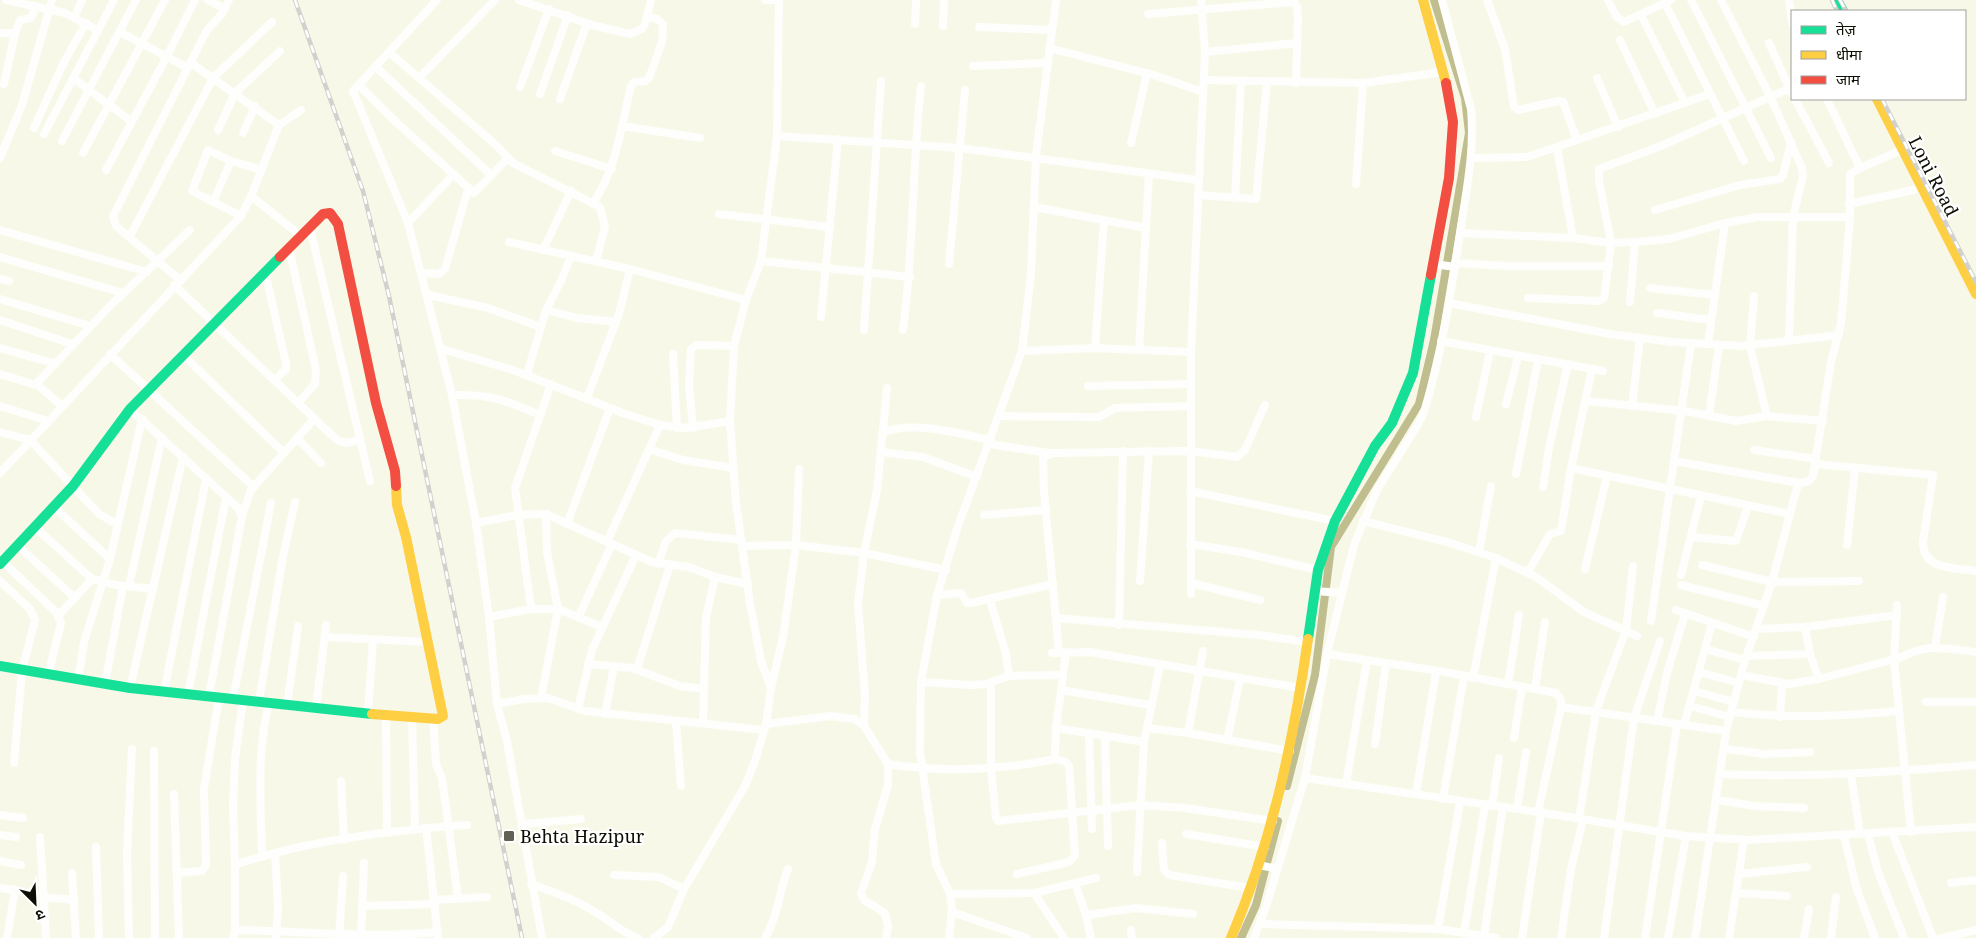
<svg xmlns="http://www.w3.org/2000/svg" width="1976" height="938" viewBox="0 0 1976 938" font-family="'Noto Serif','Noto Sans Devanagari',serif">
<rect width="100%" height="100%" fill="#f8f8e8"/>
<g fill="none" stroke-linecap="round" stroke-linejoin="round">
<g stroke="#c0be8e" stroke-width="8">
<polyline points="1287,786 1315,675 1331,547 1419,404 1434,340 1469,133 1465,98 1434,0"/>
<polyline points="1241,938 1256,905 1278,821"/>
</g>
<g stroke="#fefefc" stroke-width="8">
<polyline points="6,0 65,13 97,30"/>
<polyline points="208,0 225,9"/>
<polyline points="437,0 353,91 408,223 452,395 476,523 489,617 497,704 507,741 542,938"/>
<polyline points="519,0 592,25 630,34 642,29 645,24 651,0"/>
<polyline points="765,0 779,0"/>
<polyline points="1608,0 1616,16 1624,22 1671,0"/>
<polyline points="1691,0 1771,158"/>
<polyline points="1721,0 1770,96 1802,168 1803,176 1793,217 1789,340"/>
<polyline points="1789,0 1792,23"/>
<polyline points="1665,3 1744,161"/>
<polyline points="1148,14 1294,2 1297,6 1298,17 1296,83"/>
<polyline points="1641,15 1685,103"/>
<polyline points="75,16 82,0"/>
<polyline points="915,24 916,0"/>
<polyline points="943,26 944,0"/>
<polyline points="979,27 1052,30"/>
<polyline points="120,32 188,68"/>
<polyline points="0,33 15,33 20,20 31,18 36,6"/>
<polyline points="1620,40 1655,114"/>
<polyline points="1769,43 1792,94"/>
<polyline points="1049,48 1154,75 1203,92"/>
<polyline points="389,52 495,144 513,163 600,207 605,227 596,261"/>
<polyline points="1205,52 1297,43"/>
<polyline points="191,63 279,125"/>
<polyline points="973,66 1047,63"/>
<polyline points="376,67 491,175"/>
<polyline points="420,77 495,0"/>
<polyline points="73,78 131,121"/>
<polyline points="1597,78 1618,127"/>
<polyline points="1204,80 1363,83 1443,72"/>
<polyline points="4,84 15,33"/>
<polyline points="359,85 395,121 474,193 508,158"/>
<polyline points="520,87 549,9"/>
<polyline points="540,94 568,15"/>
<polyline points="560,99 587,23"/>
<polyline points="1795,99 1829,163"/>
<polyline points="1827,99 1860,168"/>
<polyline points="622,126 700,138"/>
<polyline points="34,128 63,64 86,23"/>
<polyline points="218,130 235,93 280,51"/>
<polyline points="243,133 255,106"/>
<polyline points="44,134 114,0"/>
<polyline points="777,136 960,148 1198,180"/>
<polyline points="1577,140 1710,94"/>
<polyline points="62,141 136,0"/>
<polyline points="1131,143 1147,73"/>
<polyline points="1557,148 1573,238"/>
<polyline points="555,151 612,169"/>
<polyline points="83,153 165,0"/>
<polyline points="0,158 22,105 52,0"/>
<polyline points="1472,158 1527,157 1577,140 1563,102 1558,101 1518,110 1514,107 1505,49 1487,0"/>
<polyline points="106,170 166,58 195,0"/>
<polyline points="1356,184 1363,83"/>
<polyline points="1198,195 1256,199 1267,82"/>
<polyline points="251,196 301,236"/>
<polyline points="1235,197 1241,81"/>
<polyline points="213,202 231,161"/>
<path d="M593,204C618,164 620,130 631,86L634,82L645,81L649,78L662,42L663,24L657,19L649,17"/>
<polyline points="1849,204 1913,190"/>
<polyline points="1034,207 1146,228"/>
<polyline points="1655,210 1740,185 1780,179 1783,175 1791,142"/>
<polyline points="719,214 830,227"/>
<polyline points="241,216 192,191 208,150 231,161 262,170"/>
<polyline points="408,223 453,175"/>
<polyline points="310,228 370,481"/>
<polyline points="0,230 147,272"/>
<polyline points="1460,233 1573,238 1611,243 1635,242 1669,239 1725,223 1758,217 1850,217"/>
<polyline points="130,236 213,78 272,22"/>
<polyline points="509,242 630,269 746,300"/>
<polyline points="289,248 316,370 315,384 298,403"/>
<polyline points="543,250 571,191"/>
<polyline points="0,257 123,293"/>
<polyline points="761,261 910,277"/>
<polyline points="1455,263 1507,266 1609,266"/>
<polyline points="949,264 965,90"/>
<polyline points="1434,264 1455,267"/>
<polyline points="265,272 286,363 286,369 275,380"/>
<polyline points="422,273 439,274 445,269 468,189"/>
<polyline points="0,279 9,281"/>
<polyline points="180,280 116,226 113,216 207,30 222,14 229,0"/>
<polyline points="174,285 337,440 346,443 360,440"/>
<polyline points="1650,288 1715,295"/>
<polyline points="428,295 488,308 541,327"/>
<polyline points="1528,298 1599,301 1604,298 1611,243 1599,181 1599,169 1661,146 1792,87"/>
<polyline points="0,299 90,326"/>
<polyline points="1630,302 1635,242"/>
<polyline points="1449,303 1610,334 1672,342 1742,346 1839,335"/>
<polyline points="546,310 577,318 616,322"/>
<polyline points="1657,313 1711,320"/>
<polyline points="821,317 838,139"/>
<polyline points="0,320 72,344"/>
<polyline points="864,330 881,81"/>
<path d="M903,330C914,249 912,167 921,86"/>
<polyline points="1441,341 1603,371"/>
<polyline points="1708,344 1725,223"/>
<polyline points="0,348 53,363"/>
<polyline points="1095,348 1104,220"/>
<polyline points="442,349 513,370 623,413 660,425 685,428 730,421"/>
<polyline points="1139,349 1149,175"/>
<polyline points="1022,351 1095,348 1191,352"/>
<polyline points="110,354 254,487"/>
<polyline points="182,354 284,453"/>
<polyline points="673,354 677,428"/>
<polyline points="0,374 39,386 62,406"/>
<polyline points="527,374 546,310 561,281 571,256"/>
<polyline points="36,384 110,306 190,230"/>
<polyline points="1088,386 1191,384"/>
<path d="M452,395C492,394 504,400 540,415"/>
<polyline points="587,398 619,314 630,269"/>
<polyline points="1586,401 1685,411 1736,421 1767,416 1750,346 1754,296"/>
<polyline points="1506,404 1518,357"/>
<polyline points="0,406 48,421"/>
<polyline points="1632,406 1640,339"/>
<polyline points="130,409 238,508 242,516 209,696"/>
<polyline points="999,416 1099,417 1115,408 1190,406"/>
<polyline points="1709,416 1719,345"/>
<polyline points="1767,416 1823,421"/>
<polyline points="1476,417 1490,351"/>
<polyline points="693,428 689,385 691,349 696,345 734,346"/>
<polyline points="0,432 30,440 99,514 117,524"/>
<path d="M883,432C918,421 956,433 991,440"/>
<polyline points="297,438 321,463"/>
<polyline points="989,444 1049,453"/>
<polyline points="649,449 683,460 733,468"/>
<polyline points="1754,450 1816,459"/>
<polyline points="881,452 923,457 977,477"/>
<polyline points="1674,461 1799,483"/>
<path d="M1816,464L1933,475L1923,542C1922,570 1956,568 1976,571"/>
<polyline points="1571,468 1790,514"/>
<polyline points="0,473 241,216 251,196 279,125 301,110"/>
<polyline points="1516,474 1538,360"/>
<polyline points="1543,487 1549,448 1568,364"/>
<polyline points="1190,491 1335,521"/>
<polyline points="54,507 110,559"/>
<polyline points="984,515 1046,510"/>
<polyline points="242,516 251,490 314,419"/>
<polyline points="1363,521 1447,542 1496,558 1536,577 1584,612 1637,636"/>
<polyline points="476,523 517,515 546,514 652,562 689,567 715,577 748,584"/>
<polyline points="567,524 610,408"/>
<polyline points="35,527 92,579 116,585 153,589"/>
<polyline points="1691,537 1736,541 1748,506"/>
<polyline points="607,542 660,425"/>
<polyline points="1190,544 1241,552 1318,570"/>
<polyline points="17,545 75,598"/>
<polyline points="1847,545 1855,468"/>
<polyline points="742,546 796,545 799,469"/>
<polyline points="1479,552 1491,486"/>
<polyline points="2,561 56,612 61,623 48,675"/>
<polyline points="658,564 666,541 675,533 741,540"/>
<polyline points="1702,565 1772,582 1859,581"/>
<polyline points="1585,569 1607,476"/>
<polyline points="1528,572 1550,534 1561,531 1571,468 1592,369"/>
<polyline points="1681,575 1701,496"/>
<polyline points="0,581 30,609 35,620 22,671 14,763"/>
<polyline points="1140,581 1149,451"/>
<polyline points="1191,583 1260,600"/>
<polyline points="1681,585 1764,606"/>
<polyline points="129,586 162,438"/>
<polyline points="1315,591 1341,593"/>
<polyline points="1191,594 1191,352 1205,52 1201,0"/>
<polyline points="937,595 961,593 967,603 971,603 1053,584"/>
<polyline points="990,600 1006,654 1009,676"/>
<polyline points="531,609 515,488 551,384"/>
<polyline points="1676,610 1754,637"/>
<polyline points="58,616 92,579"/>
<polyline points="579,616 612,544"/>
<polyline points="489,617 531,609 558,609 602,627"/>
<polyline points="1056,618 1259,635 1307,642"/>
<polyline points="1651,621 1691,343"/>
<polyline points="1119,625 1123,451"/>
<polyline points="1805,627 1810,654 1819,679"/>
<polyline points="1756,629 1805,627 1897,615"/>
<polyline points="325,637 428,642"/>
<polyline points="1935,648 1943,597"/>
<polyline points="1705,649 1745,660"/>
<polyline points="1059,652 1044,492 1043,458 1052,453 1190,451 1237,457 1245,450 1265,405"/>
<polyline points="1052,653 1090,652 1300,688"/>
<polyline points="1327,654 1439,671 1556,693 1561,700 1561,707 1538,812"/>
<polyline points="1747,656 1810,654"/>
<path d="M1894,661C1927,642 1940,648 1976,652"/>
<polyline points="1894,661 1897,605"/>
<polyline points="588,664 632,668 680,686 704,689"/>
<polyline points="637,669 670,565"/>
<polyline points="1699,672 1739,683"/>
<polyline points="1741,675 1789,684 1819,679 1891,660 1894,661 1911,832"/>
<polyline points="1473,678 1496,558"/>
<polyline points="78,680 84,642 110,559 142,419"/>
<polyline points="921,682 972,685 986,684 1009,676 1063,675"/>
<polyline points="991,682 991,769 996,818 998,821 1141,805 1185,808 1273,821"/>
<polyline points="105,684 123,586"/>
<polyline points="1508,684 1519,615"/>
<polyline points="130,688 183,457"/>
<polyline points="771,688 783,637 796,545 864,553 946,570"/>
<polyline points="1535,689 1545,622"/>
<polyline points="1061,690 1151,705"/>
<polyline points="1694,691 1734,702"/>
<polyline points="164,692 206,479"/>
<polyline points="188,694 226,497"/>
<polyline points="541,698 558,609 547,552 546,514"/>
<polyline points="233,699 271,503"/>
<polyline points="259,701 283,556 295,502"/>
<polyline points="1926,702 1976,702"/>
<polyline points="497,704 524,699 548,698 585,711 764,730"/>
<polyline points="287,705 298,626"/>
<polyline points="1690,706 1730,717"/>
<polyline points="1561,707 1726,731"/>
<polyline points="316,709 326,625"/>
<polyline points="578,709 592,650 636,555"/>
<path d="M1732,712C1788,719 1842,716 1899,711"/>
<polyline points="368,714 373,640"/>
<polyline points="605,714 614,666"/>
<polyline points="386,716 387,832"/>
<polyline points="1780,717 1782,684"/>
<polyline points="412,718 415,829"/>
<polyline points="433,719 436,764 442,778 458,898"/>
<polyline points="1657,721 1667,673 1685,614"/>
<polyline points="676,722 681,786"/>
<polyline points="703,723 706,618 715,577"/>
<polyline points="766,724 831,716 855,719 864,726 888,764 888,785 875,829 872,862 861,893 864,900 885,913 888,926 886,938"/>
<polyline points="1684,725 1712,623"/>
<polyline points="864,726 865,696 858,603 864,553 877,490 887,388"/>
<polyline points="1056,728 1144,742"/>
<polyline points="1147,728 1188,733 1290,751"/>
<polyline points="1188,733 1203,651"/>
<polyline points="1089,734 1092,829"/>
<polyline points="1105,737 1108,846"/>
<polyline points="1514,738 1522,687"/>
<polyline points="1227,740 1240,679"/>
<polyline points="1375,744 1386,663"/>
<polyline points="1725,749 1765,754 1810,752"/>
<polyline points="154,751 155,938"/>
<path d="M888,764C945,773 1000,770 1056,759"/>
<path d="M1721,774C1806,778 1891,772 1976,765"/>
<polyline points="1851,774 1860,834"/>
<polyline points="1305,778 1538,812 1686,836 1748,840 1976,827"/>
<polyline points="341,781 344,840"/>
<polyline points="1346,784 1367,660"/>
<polyline points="174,794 179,938"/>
<polyline points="1416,794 1436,672"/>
<polyline points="1443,799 1464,676"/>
<polyline points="1717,800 1755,806 1804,808"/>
<polyline points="1492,806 1499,758"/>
<polyline points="1517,809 1526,752"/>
<polyline points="0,815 23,818"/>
<polyline points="1579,819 1596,711 1626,630 1633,566"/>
<polyline points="523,824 581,819"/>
<polyline points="426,828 438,938"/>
<polyline points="1892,832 1933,938"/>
<polyline points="1186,834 1265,847"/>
<polyline points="1868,834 1878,872 1904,938"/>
<polyline points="0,835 16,837"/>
<polyline points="1844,835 1856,887 1875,938"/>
<polyline points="40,837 46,938"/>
<polyline points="1162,843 1164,870 1169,875 1250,888"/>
<polyline points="96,847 99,938"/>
<polyline points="275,854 278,906 276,938"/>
<path d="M262,857C261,807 256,753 269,703"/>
<polyline points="0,861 21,865"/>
<polyline points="235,865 233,805 235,759 243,700"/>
<polyline points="1259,865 1278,869"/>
<polyline points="1137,872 1144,742 1160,665"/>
<polyline points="72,873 76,938"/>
<polyline points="177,873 202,871 206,865 204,789 219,697"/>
<polyline points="1017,874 1069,862 1075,856 1069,766 1066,762 1056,759 1055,755 1056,728 1066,652"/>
<polyline points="1739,874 1807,867"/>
<polyline points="614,875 659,877 684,889"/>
<polyline points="1075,883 1086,915 1091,938"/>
<polyline points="1951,883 1976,880"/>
<path d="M531,884C553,892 575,899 595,912C611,921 621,932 638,938"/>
<polyline points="0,888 15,890"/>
<polyline points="1034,893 1064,938"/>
<polyline points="1736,893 1787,896"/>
<polyline points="950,894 1034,893 1096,878"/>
<polyline points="434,900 487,897"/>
<polyline points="362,906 435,904"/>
<polyline points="952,912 1027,938"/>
<polyline points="1086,915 1136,908 1193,914"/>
<polyline points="1260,924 1438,929 1496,938"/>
<polyline points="1438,929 1460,802"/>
<polyline points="1131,930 1132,938"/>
<path d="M235,932V865C306,840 393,830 467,825"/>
<polyline points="1464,933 1485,805"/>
<polyline points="1484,936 1503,807"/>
<polyline points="339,937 343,876"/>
<polyline points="361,937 364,863"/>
<polyline points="7,938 15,890 43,897 74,900"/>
<polyline points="129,938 127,853 132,749"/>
<path d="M233,938L235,932L241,930C308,932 371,938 438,932"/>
<polyline points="654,938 668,927 684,889 745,786 755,761 766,724 771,688 761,661 750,603 736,503 730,421 734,346 746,300 761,261 777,136 779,0"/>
<path d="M765,938C778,916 779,892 788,869"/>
<polyline points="949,938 952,909 950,894 936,864 920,752 921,682 937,595 957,529 1022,351 1031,273 1036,156 1056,0"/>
<path d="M1254,938L1266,907L1305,778L1327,654L1354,545L1377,490L1419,423L1425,409C1442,352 1451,292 1460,233C1466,192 1475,151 1471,109L1442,0"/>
<polyline points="1522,938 1541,812"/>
<polyline points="1561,938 1571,869 1583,820"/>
<polyline points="1604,938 1634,718 1660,641"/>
<polyline points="1645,938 1677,724"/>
<polyline points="1668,938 1686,836"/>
<polyline points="1695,938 1726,731 1745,660 1772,582 1796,491 1799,483 1809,481 1813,476 1831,362 1841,324 1850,217 1850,174 1860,168 1902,150"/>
<polyline points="1729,938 1744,840"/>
<polyline points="1804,938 1809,909"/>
<polyline points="1831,938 1836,897"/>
<polyline points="1941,938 1976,930"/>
</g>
<g stroke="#16e098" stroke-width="10">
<polyline points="1837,0 1843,11"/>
<polyline points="0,564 73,486 130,409 280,257"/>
<polyline points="1308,639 1318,570 1335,521 1375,446 1392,423 1413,373 1431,275"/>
<polyline points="0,666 130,688 372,714"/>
</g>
<g stroke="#ffcf43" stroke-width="10">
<polyline points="1423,0 1446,83"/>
<polyline points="1877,99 1976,294"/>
<polyline points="372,714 438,719 443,716 406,537 397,505 396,486"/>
<path d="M1231,938C1272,842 1293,743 1308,639"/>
</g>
<g stroke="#f24e42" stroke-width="10">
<polyline points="280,257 323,214 330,213 338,224 376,403 395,471 396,486"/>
<polyline points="1431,275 1449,178 1453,122 1446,83"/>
</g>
<g stroke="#d1d1cd" stroke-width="4.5">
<g id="rail">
<polyline points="295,0 363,191 389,296 522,938"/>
<polyline points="1832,0 1837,11"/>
<polyline points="1840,0 1846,11"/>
<polyline points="1882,99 1976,282"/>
</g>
</g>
<use href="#rail" stroke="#fff" stroke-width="2.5" stroke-dasharray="8" stroke-linecap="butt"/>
</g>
<rect fill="#606054" stroke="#fff" stroke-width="2" x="503" y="830" width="12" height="12" rx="2.5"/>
<g text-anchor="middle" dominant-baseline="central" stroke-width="4.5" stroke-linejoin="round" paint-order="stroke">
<g font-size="18" fill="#0e0e05" stroke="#fff">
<text transform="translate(1934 176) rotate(63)">Loni Road</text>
</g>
<g font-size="18" fill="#0e0e05" stroke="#fff" text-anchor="start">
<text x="520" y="836">Behta Hazipur</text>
</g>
</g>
<rect x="1791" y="10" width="175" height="90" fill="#ffffff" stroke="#9f9f9b"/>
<rect x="1801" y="26" width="25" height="8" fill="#16e098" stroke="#9f9f9b"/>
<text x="1836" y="35" font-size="15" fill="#0e0e05">तेज़</text>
<rect x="1801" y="51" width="25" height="8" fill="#ffcf43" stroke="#9f9f9b"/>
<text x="1836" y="60" font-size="15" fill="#0e0e05">धीमा</text>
<rect x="1801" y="76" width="25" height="8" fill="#f24e42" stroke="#9f9f9b"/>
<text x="1836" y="85" font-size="15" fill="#0e0e05">जाम</text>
<g transform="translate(35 903) rotate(156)" stroke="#ffffff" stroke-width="4" paint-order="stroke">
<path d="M0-4L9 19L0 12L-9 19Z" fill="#0e0e05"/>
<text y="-8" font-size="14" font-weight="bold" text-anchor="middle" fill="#0e0e05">उ</text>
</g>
</svg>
